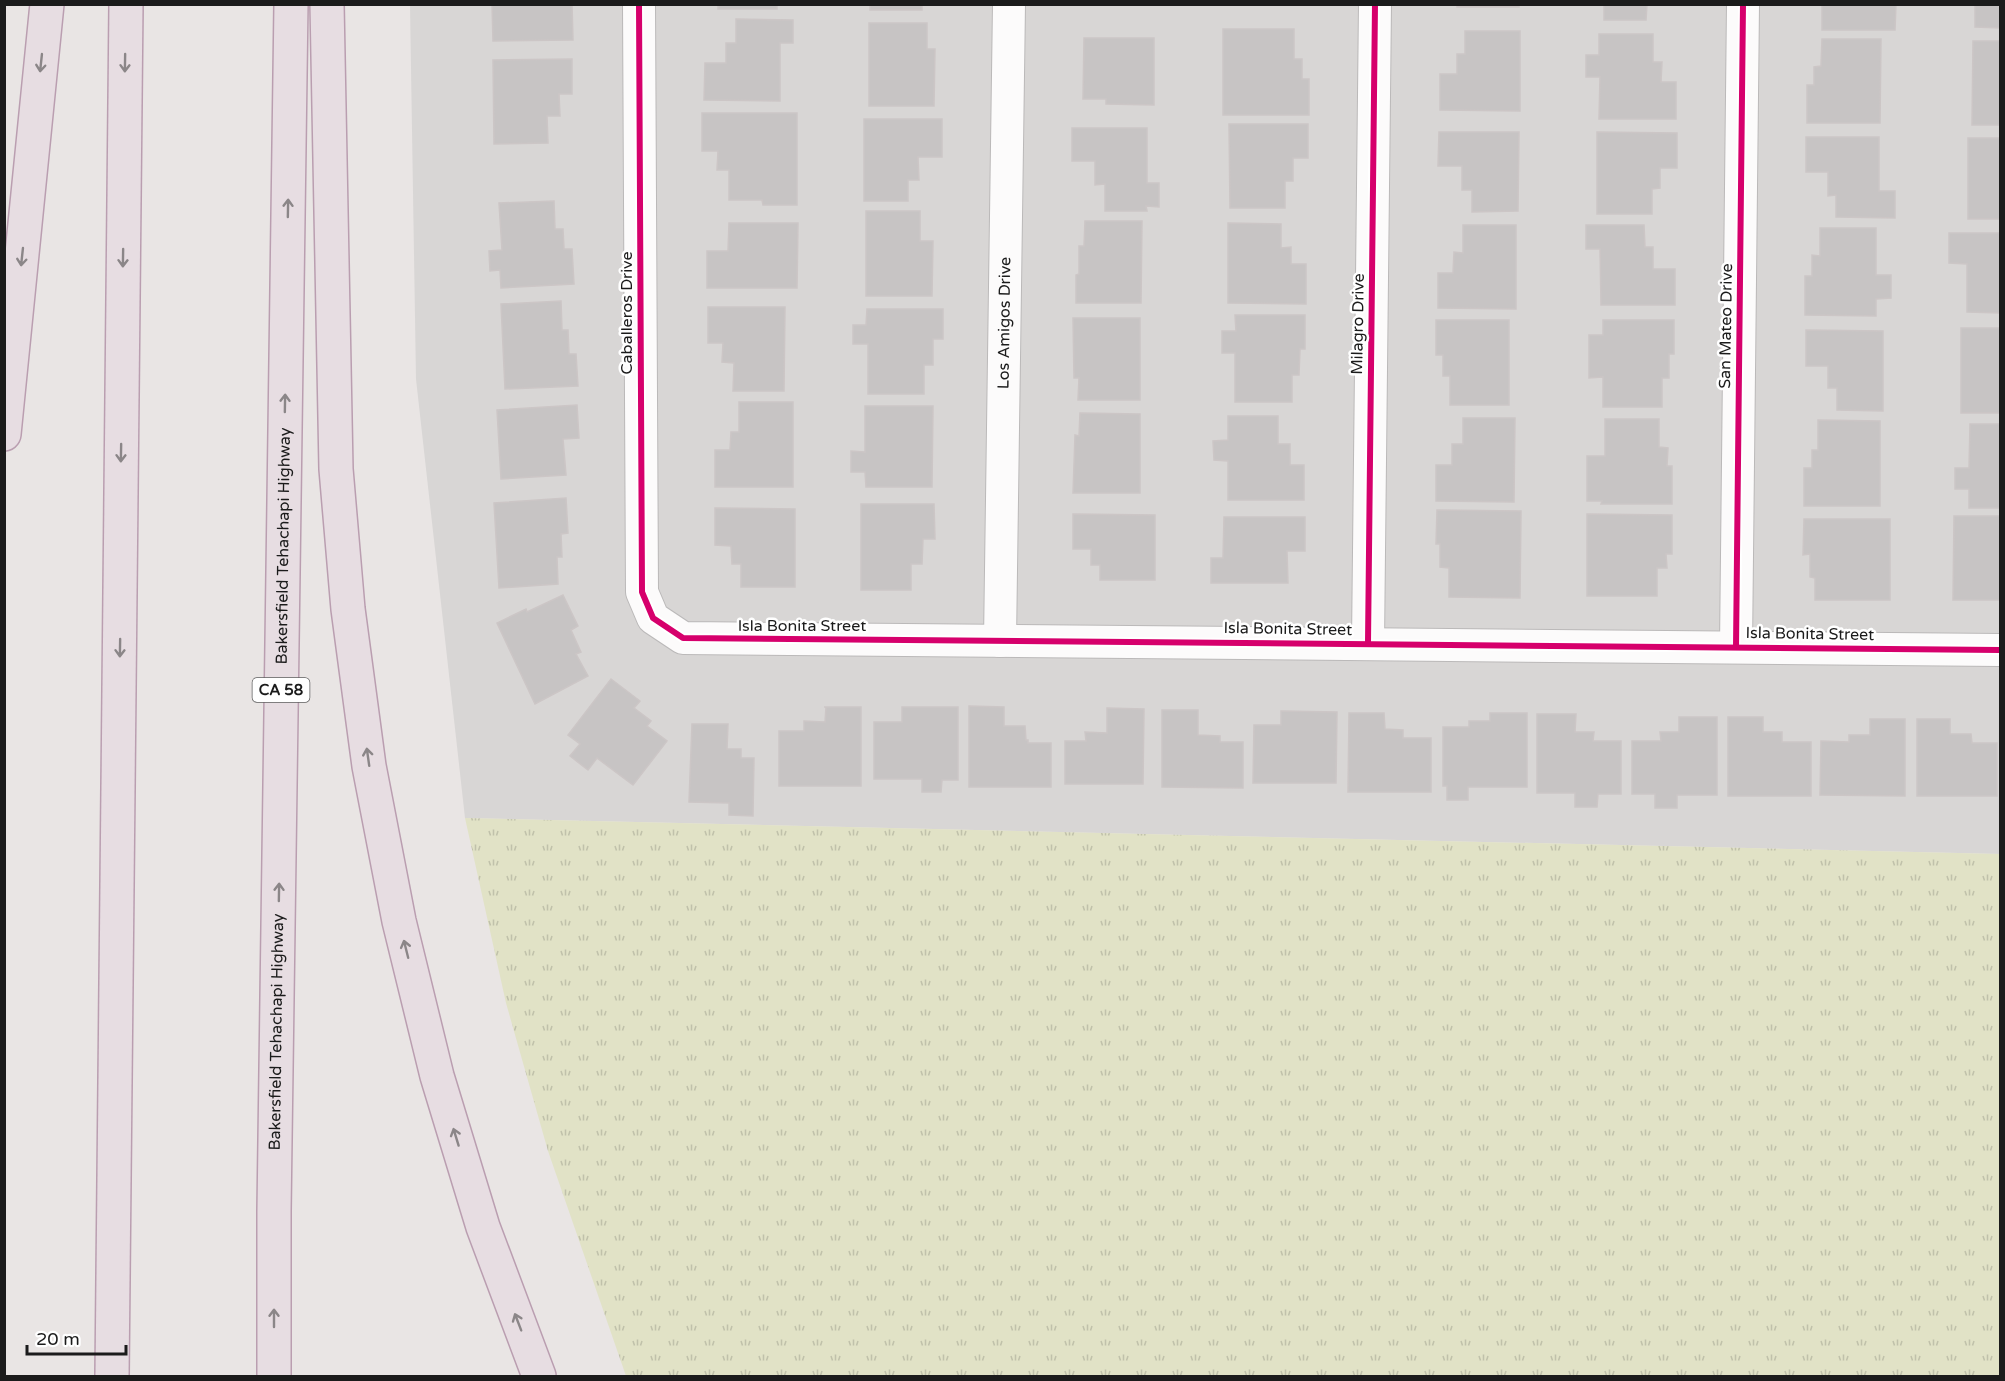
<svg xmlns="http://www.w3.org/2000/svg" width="2005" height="1381" viewBox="0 0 2005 1381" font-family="'Varela Round',sans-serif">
<defs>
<pattern id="grass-tufts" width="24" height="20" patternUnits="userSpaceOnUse" patternTransform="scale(1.5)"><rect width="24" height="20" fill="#e1e2c6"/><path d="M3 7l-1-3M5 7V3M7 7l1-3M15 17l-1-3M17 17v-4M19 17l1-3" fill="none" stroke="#c0c1aa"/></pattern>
</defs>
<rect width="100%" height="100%" fill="#e9e5e4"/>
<polygon fill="#d8d6d5" points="410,5 2000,5 2000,854 465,818 416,379"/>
<polygon fill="url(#grass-tufts)" points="465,818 2000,854 2000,1376 626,1376 548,1151 506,1003"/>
<g fill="#c7c4c4" stroke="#ccc6c6" stroke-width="1.5">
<polygon points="492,4 572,4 573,40 493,41"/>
<rect x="718" y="4" width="59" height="5"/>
<rect x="870" y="4" width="52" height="6"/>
<rect x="1457" y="4" width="62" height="3"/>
<polygon points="1604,4 1647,4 1646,20 1604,20"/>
<polygon points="1822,4 1896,4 1895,30 1822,30"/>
<polygon points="1975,4 2000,4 2000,28 1975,27"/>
<polygon points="736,19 793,20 793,43 780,43 780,101 704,100 705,63 726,63 726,43 736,43"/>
<polygon points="869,23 927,23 927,49 935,49 934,106 869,106"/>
<polygon points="1223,29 1294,29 1294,59 1302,59 1302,79 1309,79 1309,115 1223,115"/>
<polygon points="1465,31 1520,31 1520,111 1440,110 1440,74 1457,74 1457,54 1465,54"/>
<polygon points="1599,34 1653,34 1653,62 1662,62 1661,82 1676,82 1676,119 1599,119 1600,77 1586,77 1586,55 1599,55"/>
<polygon points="1084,38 1154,38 1154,105 1106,104 1106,99 1083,99"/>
<polygon points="1822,39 1881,39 1880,123 1807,123 1807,85 1814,85 1814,67 1821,66"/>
<polygon points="1973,41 2000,41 2000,125 1972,125"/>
<polygon points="572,59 572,94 559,94 560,116 547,116 548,143 494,144 493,60"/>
<polygon points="702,113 797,113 797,205 763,205 762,200 729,200 729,170 717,170 718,151 702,151"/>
<polygon points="864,119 942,119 942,157 918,157 919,180 908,180 908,201 864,201"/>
<polygon points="1229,124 1308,124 1308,158 1293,158 1293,181 1285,181 1285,208 1230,208"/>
<polygon points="1072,128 1147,128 1147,183 1159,183 1159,207 1146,206 1147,211 1105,211 1105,184 1095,185 1095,161 1072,161"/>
<polygon points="1439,132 1519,132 1518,211 1472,212 1472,190 1462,190 1462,166 1438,166"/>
<polygon points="1597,132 1677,133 1677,168 1660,168 1660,188 1652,189 1652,214 1597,214"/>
<polygon points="1806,137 1879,137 1879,191 1895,191 1895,218 1836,217 1836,195 1828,196 1828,172 1806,172"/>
<rect x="1968" y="138" width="32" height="81"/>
<polygon points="554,201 555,229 563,229 564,249 572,249 574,284 501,288 500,270 490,271 489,251 502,250 499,203"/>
<polygon points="866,211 920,211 920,241 933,241 932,296 866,296"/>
<polygon points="1085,221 1142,221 1141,303 1076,303 1076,275 1079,274 1079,246 1084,246"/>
<polygon points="729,223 798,223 797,288 707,288 707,251 728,251"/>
<polygon points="1228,223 1281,224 1281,248 1291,247 1291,264 1306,264 1306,304 1228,303"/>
<polygon points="1463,225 1516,225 1516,309 1438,308 1438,273 1453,273 1454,252 1463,253"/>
<polygon points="1586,225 1644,225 1645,247 1653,247 1653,269 1675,269 1675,305 1601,305 1600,249 1586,249"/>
<polygon points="1820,228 1876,228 1876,275 1891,275 1891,298 1876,299 1876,316 1805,315 1805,276 1812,276 1812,255 1820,256"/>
<polygon points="1949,233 2000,233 2000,313 1967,312 1967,264 1949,263"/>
<polygon points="561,301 562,330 568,330 569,354 576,354 578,386 505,389 501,304"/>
<polygon points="708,307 785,307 784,391 733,391 734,363 722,362 723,343 708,343"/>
<polygon points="867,309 943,309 943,339 933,339 933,365 924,365 924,394 868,394 868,344 853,344 853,325 866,325"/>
<polygon points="1235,315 1305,315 1305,349 1300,349 1299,375 1292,375 1292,402 1235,402 1235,353 1222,353 1222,331 1236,331"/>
<polygon points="1073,318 1140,318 1140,400 1078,400 1079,378 1074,378"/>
<polygon points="1436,320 1509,320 1509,405 1450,405 1450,376 1443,376 1443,355 1436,355"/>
<polygon points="1603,320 1674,320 1674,354 1669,354 1669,378 1662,378 1662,407 1603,407 1603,377 1589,378 1589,335 1603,335"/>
<rect x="1961" y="328" width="39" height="85"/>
<polygon points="1806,330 1883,331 1883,411 1837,410 1837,388 1828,388 1828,366 1806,366"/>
<polygon points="739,402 793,402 793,487 715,487 715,450 730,450 731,432 739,432"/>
<polygon points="577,405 579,438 563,439 566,475 501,479 497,410"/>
<polygon points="865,406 933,406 932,487 866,487 865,472 851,472 851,451 865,452"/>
<polygon points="1080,413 1140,414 1140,493 1073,493 1075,435 1079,436"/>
<polygon points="1228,416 1278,416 1278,444 1290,444 1290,465 1304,465 1304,500 1228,500 1228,461 1214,460 1213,441 1228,440"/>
<polygon points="1463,418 1515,418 1514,502 1436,501 1436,465 1452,465 1452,444 1463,444"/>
<polygon points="1605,419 1659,419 1659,447 1668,448 1667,466 1672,466 1672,504 1601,504 1602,501 1587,501 1587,456 1605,456"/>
<polygon points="1818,420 1880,421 1880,506 1804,506 1804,468 1812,468 1812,450 1818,450"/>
<polygon points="1970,424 2000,424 2000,508 1969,508 1969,489 1955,489 1955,468 1969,468"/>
<polygon points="566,498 568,533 561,534 562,557 557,557 558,584 499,588 494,503"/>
<polygon points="861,504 934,504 935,539 923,539 922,564 911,564 911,590 861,590"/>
<polygon points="715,508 795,509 795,587 741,587 741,564 732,564 731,546 715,545"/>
<polygon points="1437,510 1521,511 1520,598 1449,597 1449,568 1440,567 1440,544 1436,544"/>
<polygon points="1073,514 1155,515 1155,580 1100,580 1100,565 1091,565 1091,549 1073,549"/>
<polygon points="1587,514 1672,515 1672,554 1666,554 1667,568 1657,568 1657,596 1587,596"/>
<polygon points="1954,516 2000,516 2000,600 1953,600"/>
<polygon points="1224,517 1305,517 1305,551 1287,551 1288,583 1211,583 1211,558 1223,558"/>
<polygon points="1804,519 1890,519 1890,600 1815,600 1815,578 1810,577 1810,554 1803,555"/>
<polygon points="563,595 578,626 571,630 581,652 576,654 588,676 535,704 497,623 526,609 527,612"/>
<polygon points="611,679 640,701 634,708 651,721 647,726 667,741 633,785 597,758 588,770 570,756 580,744 568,735"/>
<polygon points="969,706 1004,707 1004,726 1025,726 1026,740 1028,740 1028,743 1051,743 1051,787 969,787"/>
<polygon points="824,707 861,707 861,786 779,786 779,731 804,731 804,721 825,722 826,707"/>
<polygon points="902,707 958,707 958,780 942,780 941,792 922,792 922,779 874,779 874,722 902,722"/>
<polygon points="1107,708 1144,709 1143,784 1065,784 1065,741 1086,741 1085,732 1107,733"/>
<polygon points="1162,710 1198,710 1198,735 1220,736 1220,742 1243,742 1243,788 1162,787"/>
<polygon points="1281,711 1337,712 1336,783 1253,783 1254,725 1281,725"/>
<polygon points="1349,713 1384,713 1385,729 1403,730 1403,738 1431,738 1431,792 1348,792"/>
<polygon points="1490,713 1527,713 1527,787 1468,787 1468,800 1447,800 1447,786 1443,786 1443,727 1469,727 1469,721 1490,721"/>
<polygon points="1537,714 1576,714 1575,732 1594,732 1593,741 1621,741 1621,794 1598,794 1597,807 1575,807 1575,793 1537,793"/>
<polygon points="1679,717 1717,717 1717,795 1677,795 1677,808 1655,808 1655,794 1632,794 1632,741 1661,741 1660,732 1679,732"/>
<polygon points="1728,717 1763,717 1763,732 1782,732 1782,742 1811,742 1811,796 1728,796"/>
<polygon points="1870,719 1905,719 1905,796 1820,795 1821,741 1849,742 1849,735 1870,735"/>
<polygon points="1917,719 1950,719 1950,734 1971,734 1972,743 1997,743 1997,796 1917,796"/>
<polygon points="692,724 728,724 727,749 741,749 741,758 754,758 753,816 729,815 729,803 689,802"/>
</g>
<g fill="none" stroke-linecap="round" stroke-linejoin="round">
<g stroke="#bbb9b9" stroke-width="34">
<g id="street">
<polyline points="639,4 642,592 653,618 683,638 2000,650"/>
<path id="s1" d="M1000,641L1009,4"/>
<polyline points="1368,643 1375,4"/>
<polyline points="1736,647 1743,4"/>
</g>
</g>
<g stroke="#ba9eb0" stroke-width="36">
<g id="highway">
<polyline points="327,4 336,469 348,609 369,766 399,921 437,1076 483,1227 539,1376"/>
<polyline points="4,434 47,4"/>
<polyline points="112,1376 126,4"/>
<path id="s2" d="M274,1376V1211L291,4"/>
</g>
</g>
<use href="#street" stroke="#fcfbfb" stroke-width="32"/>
<use href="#highway" stroke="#e7dde2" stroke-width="33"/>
<g stroke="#fff" stroke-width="10">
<g id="cycleway">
<polyline points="639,4 642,592 653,618 683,638 2000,650"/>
<polyline points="1368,643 1375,4"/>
<polyline points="1736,647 1743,4"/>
</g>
</g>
<use href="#cycleway" stroke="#d6006c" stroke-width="6"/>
</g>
<defs><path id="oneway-shaft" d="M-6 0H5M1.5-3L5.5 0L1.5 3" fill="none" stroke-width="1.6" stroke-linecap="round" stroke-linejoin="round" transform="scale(1.5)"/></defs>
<g stroke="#8b8688">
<use href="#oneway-shaft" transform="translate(41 63) rotate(96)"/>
<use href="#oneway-shaft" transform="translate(125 63) rotate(91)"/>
<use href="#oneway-shaft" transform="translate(288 208) rotate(-89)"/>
<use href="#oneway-shaft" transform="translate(22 257) rotate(96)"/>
<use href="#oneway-shaft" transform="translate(123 258) rotate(91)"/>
<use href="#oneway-shaft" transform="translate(285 403) rotate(-89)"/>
<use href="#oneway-shaft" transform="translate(121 453) rotate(91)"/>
<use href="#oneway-shaft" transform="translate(120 648) rotate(91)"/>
<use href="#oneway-shaft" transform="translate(368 757) rotate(-98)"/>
<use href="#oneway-shaft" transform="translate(279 892) rotate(-89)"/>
<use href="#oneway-shaft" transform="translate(406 949) rotate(-104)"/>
<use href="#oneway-shaft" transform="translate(456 1137) rotate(-107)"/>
<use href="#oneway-shaft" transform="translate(274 1318) rotate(-90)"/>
<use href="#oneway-shaft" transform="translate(518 1322) rotate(-111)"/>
</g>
<g text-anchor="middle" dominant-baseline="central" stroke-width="5" stroke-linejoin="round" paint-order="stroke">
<rect fill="#fff" stroke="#5f5f5f" stroke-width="1.5" x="252.5" y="678" width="57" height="24" rx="4.5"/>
<g font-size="15" font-weight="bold" fill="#1b1b1b">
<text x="281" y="690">CA 58</text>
</g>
<g font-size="16" fill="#1b1b1b" stroke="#fff">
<text transform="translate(627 313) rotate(-90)">Caballeros Drive</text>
<text stroke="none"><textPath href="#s1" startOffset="318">Los Amigos Drive</textPath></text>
<text transform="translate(1358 324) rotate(-89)">Milagro Drive</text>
<text transform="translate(1726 326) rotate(-89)">San Mateo Drive</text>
<text stroke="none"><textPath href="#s2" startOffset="830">Bakersfield Tehachapi Highway</textPath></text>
<text x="802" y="626">Isla Bonita Street</text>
<text transform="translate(1288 629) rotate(1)">Isla Bonita Street</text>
<text transform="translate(1810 634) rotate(1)">Isla Bonita Street</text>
<text stroke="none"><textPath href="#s2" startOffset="344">Bakersfield Tehachapi Highway</textPath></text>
</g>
</g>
<rect width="2005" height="1381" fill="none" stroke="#1b1b1b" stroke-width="12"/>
<path d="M27 1345v9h99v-9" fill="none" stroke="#1b1b1b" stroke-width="3"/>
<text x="36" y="1345" font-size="18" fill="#1b1b1b" stroke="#ffffff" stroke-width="4.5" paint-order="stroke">20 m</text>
</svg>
